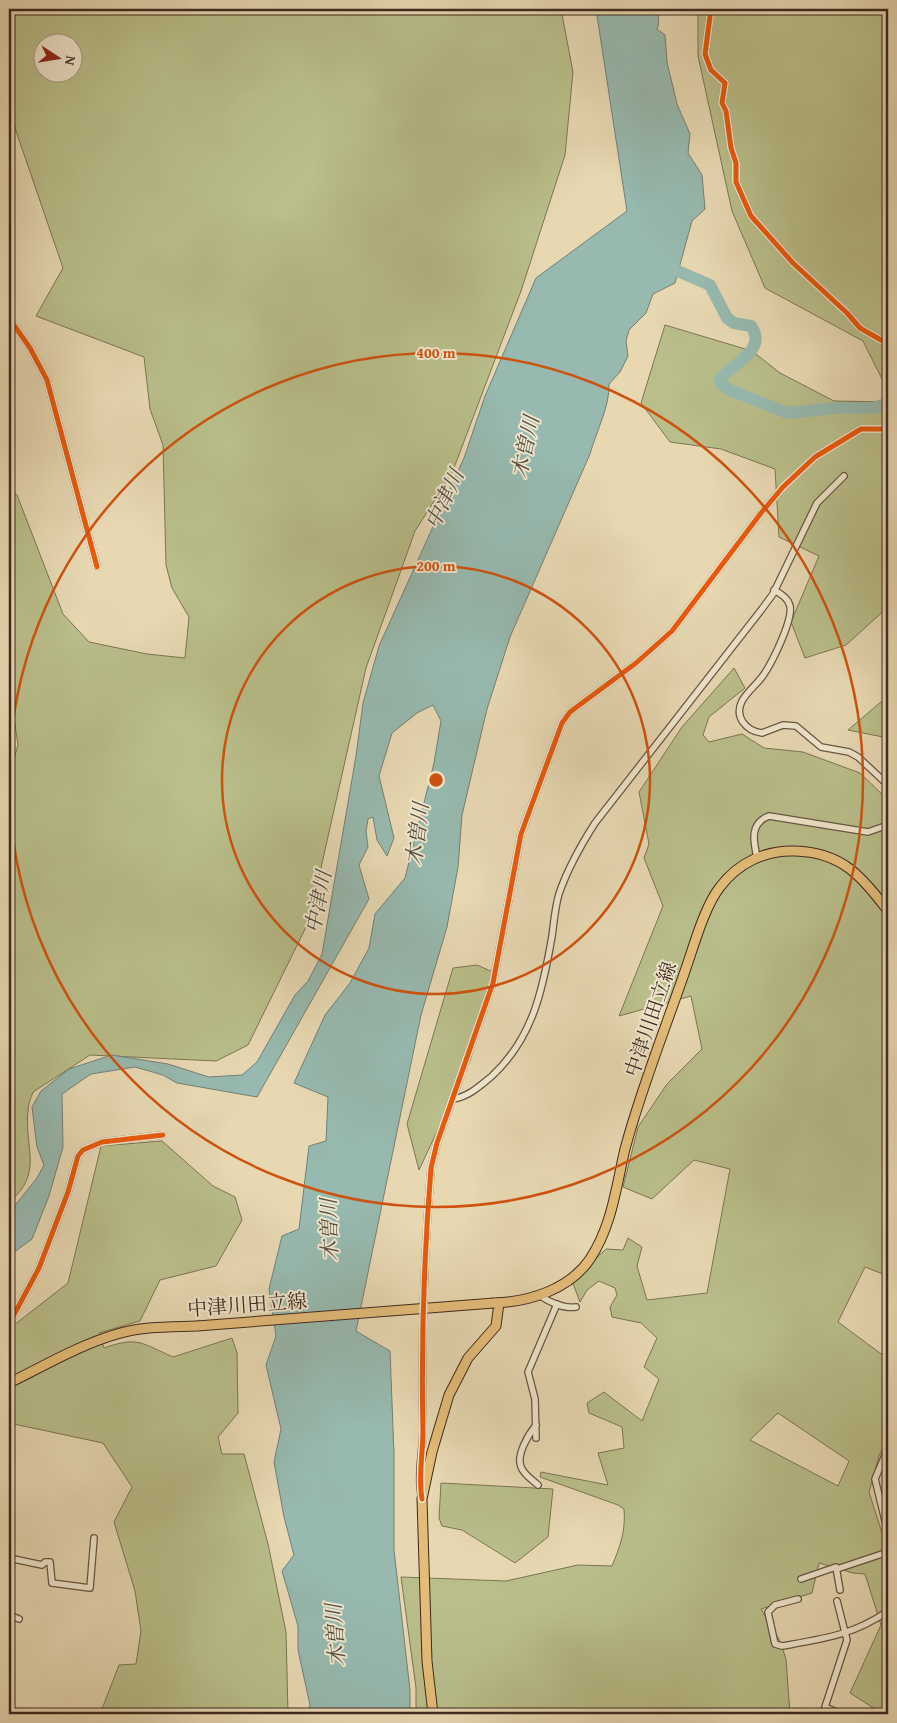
<svg xmlns="http://www.w3.org/2000/svg" width="897" height="1723" viewBox="0 0 897 1723" font-family="'Gentium Book Plus','Noto Serif JP',serif">
<rect width="100%" height="100%" fill="#e7d8b2"/>
<filter id="stains"><feTurbulence type="fractalNoise" baseFrequency=".004" numOctaves="4"/><feColorMatrix values="0 0 0 0 .2 0 0 0 0 .09 0 0 0 0 .02 0 0 0 .5 -.17"/></filter>
<radialGradient id="worn" r=".72"><stop offset=".6" stop-color="#630" stop-opacity="0"/><stop offset="1" stop-color="#630" stop-opacity=".3"/></radialGradient>
<g fill="#b9be8a" stroke="#7c7454" fill-rule="evenodd">
<path d="M9,9H561L573,72L565,155L521,291L452,473L415,531L366,668L309,921L248,1045L216,1061L90,1055L33,1092C31,1098 28,1104 28,1111C24,1148 44,1174 9,1202V776L18,745L9,684V489L17,495L63,614L89,642L147,654L185,658L189,617L172,588L166,565L163,445L150,409L144,357L36,316L63,268L16,131L9,98ZM42,42H72V72H42Z"/>
<polygon points="698,9 888,9 888,391 863,341 765,288 732,211 698,56"/>
<polygon points="665,325 752,351 780,373 834,401 888,402 888,607 846,645 805,658 791,622 819,556 779,537 775,469 721,449 670,442 641,403"/>
<path d="M734,668L745,688L709,717L703,735L709,742L742,734L764,748L803,752L860,773L888,800V1276L865,1267L838,1322L888,1359V1437L879,1456L869,1492L885,1542L888,1544V1714H883L850,1693L881,1625L865,1574L853,1573L819,1563L812,1593L761,1609L780,1641L786,1659L790,1714H416V1688L401,1577L506,1581L578,1565L612,1566C620,1547 626,1530 624,1509L618,1505L540,1477L541,1472L608,1485L598,1453L624,1448L622,1427L589,1413L587,1403L604,1392L642,1421L659,1379L644,1367L657,1338L641,1323L612,1317L610,1307L617,1295L615,1288L599,1281L587,1290L580,1302L572,1281L606,1249L623,1250L628,1238L642,1247L637,1266L647,1300L707,1293L730,1169L694,1160L652,1199L623,1187L638,1127L667,1084L702,1049L691,996L619,1016L663,906L644,858L649,844L639,792L682,727ZM778,1413L849,1461L838,1486L750,1440Z"/>
<polygon points="888,696 888,738 848,730"/>
<polygon points="477,965 495,973 470,1061 419,1170 407,1124 453,968"/>
<path d="M162,1141L213,1186L235,1197L242,1220L216,1266L160,1280L140,1321L99,1333L104,1348C138,1336 141,1343 173,1357L232,1338L237,1353L238,1413L218,1437L222,1454H244L268,1544L286,1632L288,1714H100L119,1665L136,1664L141,1631L135,1591L114,1522L132,1487L103,1443L9,1423V1329L68,1283L101,1146Z"/>
<polygon points="441,1483 553,1489 548,1537 515,1563 462,1530 442,1526 439,1518"/>
</g>
<path fill="#97b9af" stroke="#747f75" d="M596,9H660C656,16 661,21 657,29L665,35L667,62L677,104L690,134L688,153L702,175L705,209L692,221L675,283L653,294L646,313L629,330L626,341L628,356L620,372L609,384C610,406 596,432 590,454L510,637L487,709L462,815L458,867L447,927L421,1015L356,1331L390,1351L394,1454V1550L410,1690V1714H308L310,1705L298,1650V1626L282,1571L294,1555L284,1517L274,1462L281,1429L266,1365L276,1336L269,1289L282,1236L299,1229L309,1146L326,1141L328,1097L294,1083L325,1015L350,983L369,948L375,914L405,878L434,763L441,721L433,705L417,713L392,733L379,776L394,838L387,856L377,840L373,817L368,819L366,831L368,847L359,865L369,899L257,1097L177,1083L163,1075L135,1067L91,1074L62,1094L63,1147L49,1196L32,1239L9,1256V1213L37,1178L44,1165L37,1147L32,1107L41,1091L69,1069L112,1055L168,1064L209,1077L242,1075L257,1062L295,995L308,981L322,954L356,756L363,703L379,646L464,458L485,396L536,278L627,211Z"/>
<g fill="none" stroke-linecap="round" stroke-linejoin="round">
<path stroke="#97b9af" stroke-width="12" d="M664,265L710,285L727,318L734,323L751,326C768,349 734,364 721,378L720,382L728,389L787,413L838,408H874L888,403"/>
<g stroke="#695544" stroke-width="8">
<g id="minor">
<polyline points="711,9 705,54 711,70 725,83 722,103 726,111 731,148 736,163 736,182 751,216 793,263 847,313 860,328 888,344"/>
<polyline points="9,318 30,348 47,380 97,567"/>
<path d="M774,590C781,594 788,598 790,606C793,621 771,665 762,677C756,685 747,692 742,701C734,717 746,731 762,733L783,725L796,726L821,747L849,752L858,757L888,785"/>
<path d="M757,857C753,840 750,823 769,816L868,832L888,825"/>
<path d="M453,1099C468,1097 480,1086 492,1076C533,1038 543,989 552,936C554,922 555,907 559,894C567,870 581,845 595,823L762,609L773,594L817,503L844,476"/>
<path d="M539,1295C549,1302 564,1309 576,1307"/>
<polyline points="9,1324 39,1268 68,1192 78,1156 83,1150 102,1142 163,1135"/>
<path d="M536,1425C528,1435 516,1455 521,1467C524,1475 533,1480 538,1485"/>
<polyline points="536,1438 535,1399 528,1372 557,1304"/>
<polyline points="888,1448 875,1479 888,1533"/>
<path d="M421,1494C417,1473 423,1451 423,1430C421,1343 424,1255 431,1168L437,1143L493,983L521,834L562,723L570,712L636,663L672,631L761,513L783,487L815,457L861,429H888"/>
<polyline points="9,1558 42,1565 45,1562 50,1562 52,1583 90,1588 94,1538"/>
<polyline points="837,1569 888,1552"/>
<polyline points="801,1579 836,1567 840,1590"/>
<path d="M798,1599L775,1605L768,1612L775,1644L782,1646C822,1639 854,1635 888,1611"/>
<polyline points="837,1601 847,1640 825,1707 841,1714"/>
<polyline points="9,1615 19,1619"/>
</g>
</g>
<g stroke="#3f291f" stroke-width="11">
<g id="primary">
<path d="M494,1303C528,1302 569,1290 590,1259C612,1226 616,1187 625,1149C641,1089 664,1032 684,974C693,949 704,907 720,887C738,863 765,850 795,851C841,852 862,876 888,911"/>
<path d="M9,1383C44,1366 79,1345 117,1334C142,1326 171,1327 197,1326"/>
<polyline points="433,1714 427,1661 422,1499 432,1452 449,1395 468,1358 496,1326 499,1303"/>
</g>
</g>
<use href="#minor" stroke="#efe6cd" stroke-width="5.5"/>
<use href="#primary" stroke="#e4bc79" stroke-width="9"/>
<g stroke="#3f291f" stroke-width="11" stroke-linecap="butt">
<polyline id="primary-bridge" points="197,1326 494,1303"/>
</g>
<use href="#primary-bridge" stroke="#e4bc79" stroke-width="9"/>
<g stroke="#efe6cd" stroke-width="8">
<g id="cycleway">
<polyline points="711,9 705,54 711,70 725,83 722,103 726,111 731,148 736,163 736,182 751,216 793,263 847,313 860,328 888,344"/>
<polyline points="9,318 30,348 47,380 97,567"/>
<polyline points="9,1324 39,1268 68,1192 78,1156 83,1150 102,1142 163,1135"/>
<path d="M422,1499C418,1476 423,1454 423,1431C421,1344 424,1255 431,1168L437,1143L493,983L521,834L562,723L570,712L636,663L672,631L761,513L783,487L815,457L861,429H888"/>
</g>
</g>
<use href="#cycleway" stroke="#e8590c" stroke-width="5"/>
</g>
<g fill="none" stroke="#cf520f" stroke-width="2.5">
<circle cx="436" cy="780" r="214"/>
<circle cx="436" cy="780" r="427"/>
</g>
<g text-anchor="middle" dominant-baseline="central" stroke-width="4" stroke-linejoin="round" paint-order="stroke">
<g font-size="20" fill="#3f291f" stroke="#efe6cd">
<text transform="translate(650 1019) rotate(-71)">中津川田立線</text>
<text transform="translate(247 1304) rotate(-4)">中津川田立線</text>
</g>
<g font-size="21" font-style="italic" fill="#554d43" stroke="#efe6cd">
<text transform="translate(525 447) rotate(-78)">木曽川</text>
<text transform="translate(444 499) rotate(-65)">中津川</text>
<text transform="translate(417 834) rotate(-83)">木曽川</text>
<text transform="translate(318 902) rotate(-79)">中津川</text>
<text transform="translate(329 1230) rotate(-92)">木曽川</text>
<text transform="translate(335 1635) rotate(-94)">木曽川</text>
</g>
</g>
<circle cx="436" cy="780" r="8" fill="#cf520f" stroke="#efe6cd" stroke-width="2.5"/>
<g font-size="15" text-anchor="middle" font-weight="bold" fill="#cf520f" stroke="#efe6cd" stroke-width="4" stroke-linejoin="round" paint-order="stroke">
<text x="436" y="358">400 m</text>
<text x="436" y="571">200 m</text>
</g>
<rect width="897" height="1723" fill="none" stroke="#e7d8b2" stroke-width="30"/>
<rect x="10" y="10" width="877" height="1703" fill="none" stroke="#3f291f" stroke-width="2.5"/>
<rect x="15" y="15" width="867" height="1693" fill="none" stroke="#3f291f"/>
<g transform="translate(58 58) rotate(102)"><circle r="24" fill="#efe6cd" stroke="#a99a87"/>
<path d="M0-4L9 19L0 12L-9 19Z" fill="#8f2418"/>
<text y="-8" font-size="14" font-weight="bold" text-anchor="middle" fill="#3f291f">N</text>
</g>
<rect width="100%" height="100%" filter="url(#stains)"/>
<rect width="100%" height="100%" fill="url(#worn)"/>
</svg>
